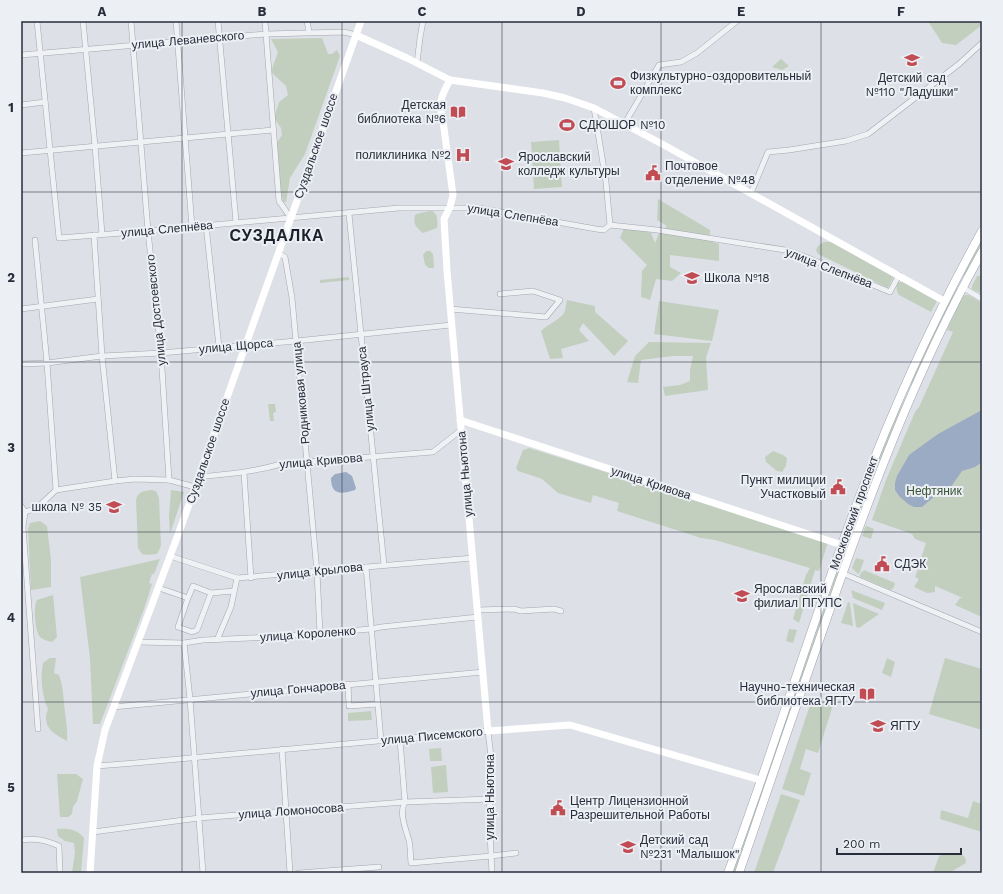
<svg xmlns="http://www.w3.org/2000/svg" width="1003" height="894" viewBox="0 0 1003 894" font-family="'Work Sans',sans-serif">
<rect width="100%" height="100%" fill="#dde0e6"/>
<g fill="#c2cfbf">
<polygon points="928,21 982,21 982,25 956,45 942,43"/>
<polygon points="322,38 328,54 332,54 337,50 340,56 305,154 290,178 286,202 283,202 278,179 275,146 282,135 281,128 274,118 279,102 288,95 286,86 271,72 278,52 271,39"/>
<polygon points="781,59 789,66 782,70 772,67"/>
<polygon points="559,140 562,187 534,189 531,142"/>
<polygon points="658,199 710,230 710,241 719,244 719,261 670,255 670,267 681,273 672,281 656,279 650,300 641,297 642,271 647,265 620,238 625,226 651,233 655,243 659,233 667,226 657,220"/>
<path d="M431,210C438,214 438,220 437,228L423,233C416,227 413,225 415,215C420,212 425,213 431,210Z"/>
<polygon points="982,239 982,244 964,276 962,274"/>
<polygon points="824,242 831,242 894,276 888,288 818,254 816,250 818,246"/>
<polygon points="426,251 430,251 433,254 434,268 429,268 425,265 423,255"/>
<polygon points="982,273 982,294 972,289 972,286 977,276 980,276"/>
<polygon points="349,277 349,280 320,283 320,280"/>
<path d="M898,282H903L937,301L931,312L899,295C896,290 896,287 898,282Z"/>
<polygon points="956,287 957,289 912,384 910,385 926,348"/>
<polygon points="965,295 968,295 982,303 982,617 955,605 960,598 963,598 935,586 935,592 927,593 914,587 919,579 915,577 918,569 912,563 920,561 926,543 915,539 912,534 872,520 886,480 915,412 919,407 953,332 947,330 962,297"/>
<path d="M567,300L595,306V312L628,341L614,356L583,323L579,330L589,341L561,349L563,358L550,359L541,331C547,325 562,318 564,313C566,309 566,304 567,300Z"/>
<polygon points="659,301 719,310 712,341 654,334"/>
<polygon points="649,342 711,343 706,357 708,390 665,396 663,387 680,385 690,381 690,370 693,356 673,356 641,360 638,383 627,382 635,356"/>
<polygon points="906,395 871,484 837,577 735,872 733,871 859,509 891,427"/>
<polygon points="268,404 275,404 276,412 273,413 274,421 270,421"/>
<polygon points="529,448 828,542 819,571 815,570 799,623 793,619 806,575 810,568 715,540 701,538 617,511 619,503 593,495 591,503 558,493 542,479 518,471 516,468 523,450"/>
<polygon points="773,451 783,455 787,458 786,466 782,472 777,471 766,462 765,457"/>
<path d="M152,490L156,491L159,498L161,546L157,554L146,555L142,554L138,548L136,500C138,491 144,491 152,490Z"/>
<polygon points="171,490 184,492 170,534 169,516"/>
<polygon points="40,521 47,526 51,560 51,587 31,590 28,529 30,523"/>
<polygon points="867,526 874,529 871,539 862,536 865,527"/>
<polygon points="856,558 864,560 860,572 858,574 852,568"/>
<polygon points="160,559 154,574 152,574 149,583 152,584 144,609 100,724 93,724 90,658 80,577"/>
<polygon points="864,570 895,583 894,587 891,590 860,577 860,574"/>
<polygon points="851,590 885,603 882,610 853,598"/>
<path d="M53,595L57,637L52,642C48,641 43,640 40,637C35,631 33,606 37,600Z"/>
<polygon points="848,602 850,603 853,626 841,623"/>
<polygon points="853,603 879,614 859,628 856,627"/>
<polygon points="789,629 797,630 793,643 786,641"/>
<path d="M50,658H56L54,673L59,675C63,687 63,692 64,703C65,716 68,728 67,741C54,734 41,727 48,709C42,696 40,678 43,663Z"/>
<polygon points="887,658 895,662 891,677 882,673"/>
<polygon points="945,658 982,669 982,730 929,714"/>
<polygon points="812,699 833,705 818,753 806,749 800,769 811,773 804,796 782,789"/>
<polygon points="371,711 372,720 348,721 348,713"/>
<polygon points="441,748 442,761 430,761 429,749"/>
<polygon points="446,765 448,792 433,793 431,767"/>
<polygon points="57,774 76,774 83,779 77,801 73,807 72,814 68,817 60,817"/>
<polygon points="781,794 800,800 773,873 754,873"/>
<polygon points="973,801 982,804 982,832 940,819 941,810 968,818"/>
<path d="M57,829C68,828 77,829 84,838L81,873H72L75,852L74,843L65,841L58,836Z"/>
<path d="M946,853C954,853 967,852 966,863L949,873H933L939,856Z"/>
</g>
<g fill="#9babc3">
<polygon points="982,410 982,462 975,467 962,471 948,491 936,495 922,507 914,507 908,504 899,496 895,490 895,483 897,476 909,455 938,434"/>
<path d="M346,472L352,476L356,488L355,490C342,494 331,496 331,478L335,474Z"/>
</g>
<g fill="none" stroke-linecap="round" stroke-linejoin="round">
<g stroke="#a3a7af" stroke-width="6">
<g id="street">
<polyline points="37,21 59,238 148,231 399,208 479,208 596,229 604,230 610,225 657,230 785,250 801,255 890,292 899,275"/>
<polyline points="83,21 95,146 102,234"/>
<polyline points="131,21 148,231 161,353 169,480"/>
<polyline points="176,21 192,227"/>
<polyline points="218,21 236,222"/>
<polyline points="265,21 279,201 291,218"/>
<polyline points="307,21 309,32"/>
<polyline points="21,55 266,34 344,32 356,35"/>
<polyline points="417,63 420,38 423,21"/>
<polyline points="21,105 45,102"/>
<polyline points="594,108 606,182 610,225"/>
<polyline points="625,123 659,65 681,62 697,53 737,21"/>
<polyline points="21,153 273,130"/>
<polyline points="751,193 768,152 789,150 846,141 868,134 959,64 982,43"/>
<polyline points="349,214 384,565"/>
<polyline points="206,225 219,347"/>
<polyline points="94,235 102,356 115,481"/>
<polyline points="35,240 47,363 56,490"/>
<polyline points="278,253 285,257 292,298 317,572 320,633"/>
<polyline points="962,287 982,299"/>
<polyline points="21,309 98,299"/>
<polyline points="450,309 546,317 560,300 533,291 500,294"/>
<polyline points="21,364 47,363 102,356 161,353 296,341 451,325"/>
<polyline points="244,473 251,578"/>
<path d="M199,477C227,474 254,472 281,464L433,452L461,430"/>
<polyline points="21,506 25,512"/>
<polyline points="25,512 23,527 38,729"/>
<polyline points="25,512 37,508 56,490 115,481 135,479 169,480 195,487"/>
<polyline points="170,556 237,578 473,558"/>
<polyline points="366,567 381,741"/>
<polyline points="842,573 982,632"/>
<polyline points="159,588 188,598 178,627 192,632 197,630 211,593 193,586 188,598"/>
<polyline points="211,593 234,591"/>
<polyline points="478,610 514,609 521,611 554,609 561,611"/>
<polyline points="217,640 231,607 237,578"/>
<polyline points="138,642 184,643 203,640 272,637 371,629 381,627 478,617"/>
<polyline points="184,643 190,699 203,873"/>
<polyline points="348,684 349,706 378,704"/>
<polyline points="113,707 483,672"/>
<path d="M400,740L405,802C399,812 405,827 408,837C411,844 410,855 411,863L491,856L516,853"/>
<polyline points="282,749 290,873"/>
<polyline points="97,766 135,763 488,731 492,765 489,814 492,873"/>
<polyline points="93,832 199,818 287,811 405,802 491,799"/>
<path d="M21,840C36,838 45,840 59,846L60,873"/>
<polyline points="299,873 379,867"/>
</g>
</g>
<g stroke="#9ea4b0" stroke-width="9">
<g id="primary">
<path d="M728,873C775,747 813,618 861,493C895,403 935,316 982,231"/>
<path d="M739,873C766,794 793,714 821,635C866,504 914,373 982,252"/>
</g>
</g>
<use href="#street" stroke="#eff1f4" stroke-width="5"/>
<g stroke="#fff" stroke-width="7">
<polyline points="356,35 407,58 450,80 543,93 565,98 594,108 664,145 944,301"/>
<path d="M450,80C441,96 438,103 443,121L453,195L450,207L444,219L447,271L488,731L570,725L760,780"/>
<polyline points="460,420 842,545"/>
<polyline points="90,873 97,766 105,730 182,524 361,21"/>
</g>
<use href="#primary" stroke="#fff" stroke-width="8"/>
</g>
<path fill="none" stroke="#282d3b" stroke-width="1" stroke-opacity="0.55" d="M182,21V873M342,21V873M502,21V873M661,21V873M821,21V873M21,192H982M21,362H982M21,532H982M21,702H982"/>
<defs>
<g id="school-bare" transform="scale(1.2)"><path d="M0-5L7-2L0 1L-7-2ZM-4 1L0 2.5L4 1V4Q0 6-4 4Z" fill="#c14c54" stroke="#eceff4" stroke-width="2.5" paint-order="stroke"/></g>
<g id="stadium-bare" transform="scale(1.2)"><path d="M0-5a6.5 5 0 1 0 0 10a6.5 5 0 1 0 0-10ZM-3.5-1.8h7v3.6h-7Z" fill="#c14c54" stroke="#eceff4" stroke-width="2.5" paint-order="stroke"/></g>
<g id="library-bare" transform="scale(1.2)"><path d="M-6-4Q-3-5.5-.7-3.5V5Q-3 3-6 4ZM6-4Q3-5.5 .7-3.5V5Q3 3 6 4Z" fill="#c14c54" stroke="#eceff4" stroke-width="2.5" paint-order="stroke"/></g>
<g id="hospital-bare" transform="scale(1.2)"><path d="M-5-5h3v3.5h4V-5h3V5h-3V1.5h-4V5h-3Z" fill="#c14c54" stroke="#eceff4" stroke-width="2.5" paint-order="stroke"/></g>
<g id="university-bare" transform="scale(1.2)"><path d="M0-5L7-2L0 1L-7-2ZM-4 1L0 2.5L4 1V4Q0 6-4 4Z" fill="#c14c54" stroke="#eceff4" stroke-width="2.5" paint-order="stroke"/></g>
<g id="civic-bare" transform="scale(1.2)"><path d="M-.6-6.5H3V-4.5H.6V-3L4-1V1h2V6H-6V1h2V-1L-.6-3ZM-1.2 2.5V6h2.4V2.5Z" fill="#c14c54" stroke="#eceff4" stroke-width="2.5" paint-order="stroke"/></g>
</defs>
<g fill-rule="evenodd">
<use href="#school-bare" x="912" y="60"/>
<use href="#stadium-bare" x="618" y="83"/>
<use href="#library-bare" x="458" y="112"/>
<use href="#stadium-bare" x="567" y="125"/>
<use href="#hospital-bare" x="463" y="155"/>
<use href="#university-bare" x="506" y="164"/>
<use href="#civic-bare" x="653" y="173"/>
<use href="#school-bare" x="692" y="278"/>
<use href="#civic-bare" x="838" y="487"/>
<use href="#school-bare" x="114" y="507"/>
<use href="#civic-bare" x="882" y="564"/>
<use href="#university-bare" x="742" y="596"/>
<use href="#library-bare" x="867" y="694"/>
<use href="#university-bare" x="878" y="726"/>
<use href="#civic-bare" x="558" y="808"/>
<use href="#school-bare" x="628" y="847"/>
</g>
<g text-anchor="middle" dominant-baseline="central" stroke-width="4" stroke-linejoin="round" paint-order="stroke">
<g font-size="12" fill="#282d3b" stroke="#eceff4">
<text transform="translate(188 40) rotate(-5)">улица Леваневского</text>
<text transform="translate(316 146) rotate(-71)">Суздальское шоссе</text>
<text transform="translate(513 215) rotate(9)">улица Слепнёва</text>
<text transform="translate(167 229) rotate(-5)">улица Слепнёва</text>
<text transform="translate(829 268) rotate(21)">улица Слепнёва</text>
<text transform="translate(156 310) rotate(-96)">улица Достоевского</text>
<text transform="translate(236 346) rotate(-5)">улица Щорса</text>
<text transform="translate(366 389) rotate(-96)">улица Штрауса</text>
<text transform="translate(301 393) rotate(-95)">Родниковая улица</text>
<text transform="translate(208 451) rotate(-71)">Суздальское шоссе</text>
<text transform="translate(321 461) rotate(-5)">улица Кривова</text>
<text transform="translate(465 474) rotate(-95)">улица Ньютона</text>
<text transform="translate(651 483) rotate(18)">улица Кривова</text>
<text transform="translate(854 513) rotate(-70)">Московский проспект</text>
<text transform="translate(320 571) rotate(-6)">улица Крылова</text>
<text transform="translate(308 634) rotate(-4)">улица Короленко</text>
<text transform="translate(298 689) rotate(-5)">улица Гончарова</text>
<text transform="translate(432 736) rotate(-5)">улица Писемского</text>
<text transform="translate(490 797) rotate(-90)">улица Ньютона</text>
<text transform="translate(291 811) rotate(-4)">улица Ломоносова</text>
</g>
<g font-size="12" fill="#282d3b" stroke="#eceff4" text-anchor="start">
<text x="630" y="76">Физкультурно-оздоровительный<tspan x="630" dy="14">комплекс</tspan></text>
<text x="912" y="78" text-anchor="middle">Детский сад<tspan x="912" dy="14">№110 "Ладушки"</tspan></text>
<text x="446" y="105" text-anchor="end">Детская<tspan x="446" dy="14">библиотека №6</tspan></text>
<text x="579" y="125">СДЮШОР №10</text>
<text x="451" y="155" text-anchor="end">поликлиника №2</text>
<text x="518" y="157">Ярославский<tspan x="518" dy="14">колледж культуры</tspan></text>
<text x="665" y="166">Почтовое<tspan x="665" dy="14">отделение №48</tspan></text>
<text x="704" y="278">Школа №18</text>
<text x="826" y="480" text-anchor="end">Пункт милиции<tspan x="826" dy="14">Участковый</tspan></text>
<text x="102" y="507" text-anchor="end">школа № 35</text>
<text x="894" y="564">СДЭК</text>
<text x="754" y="589">Ярославский<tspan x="754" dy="14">филиал ПГУПС</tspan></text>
<text x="855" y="687" text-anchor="end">Научно-техническая<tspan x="855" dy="14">библиотека ЯГТУ</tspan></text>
<text x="890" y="726">ЯГТУ</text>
<text x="570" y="801">Центр Лицензионной<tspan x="570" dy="14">Разрешительной Работы</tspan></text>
<text x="640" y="840">Детский сад<tspan x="640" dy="14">№231 "Малышок"</tspan></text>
</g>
<g font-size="12" fill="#3a5537" stroke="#eceff4">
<text x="934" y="491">Нефтяник</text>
</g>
<g font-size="16" font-weight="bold" letter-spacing="1" fill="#1a1f2b" stroke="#eceff4">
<text x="277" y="235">СУЗДАЛКА</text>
</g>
</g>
<rect width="1003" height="894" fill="none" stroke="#eceff4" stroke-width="44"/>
<path d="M837 848v6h124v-6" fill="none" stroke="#282d3b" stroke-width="2"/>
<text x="843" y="848" font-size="12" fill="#282d3b" stroke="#eceff4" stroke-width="3" paint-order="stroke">200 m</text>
<rect x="22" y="22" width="959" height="850" fill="none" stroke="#282d3b" stroke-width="1.5"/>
<g font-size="13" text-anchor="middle" font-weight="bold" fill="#282d3b">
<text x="102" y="16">A</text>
<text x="262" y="16">B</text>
<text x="422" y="16">C</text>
<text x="581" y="16">D</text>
<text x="741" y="16">E</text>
<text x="901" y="16">F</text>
<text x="11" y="112">1</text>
<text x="11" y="282">2</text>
<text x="11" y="452">3</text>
<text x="11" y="622">4</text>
<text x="11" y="792">5</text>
</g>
</svg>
